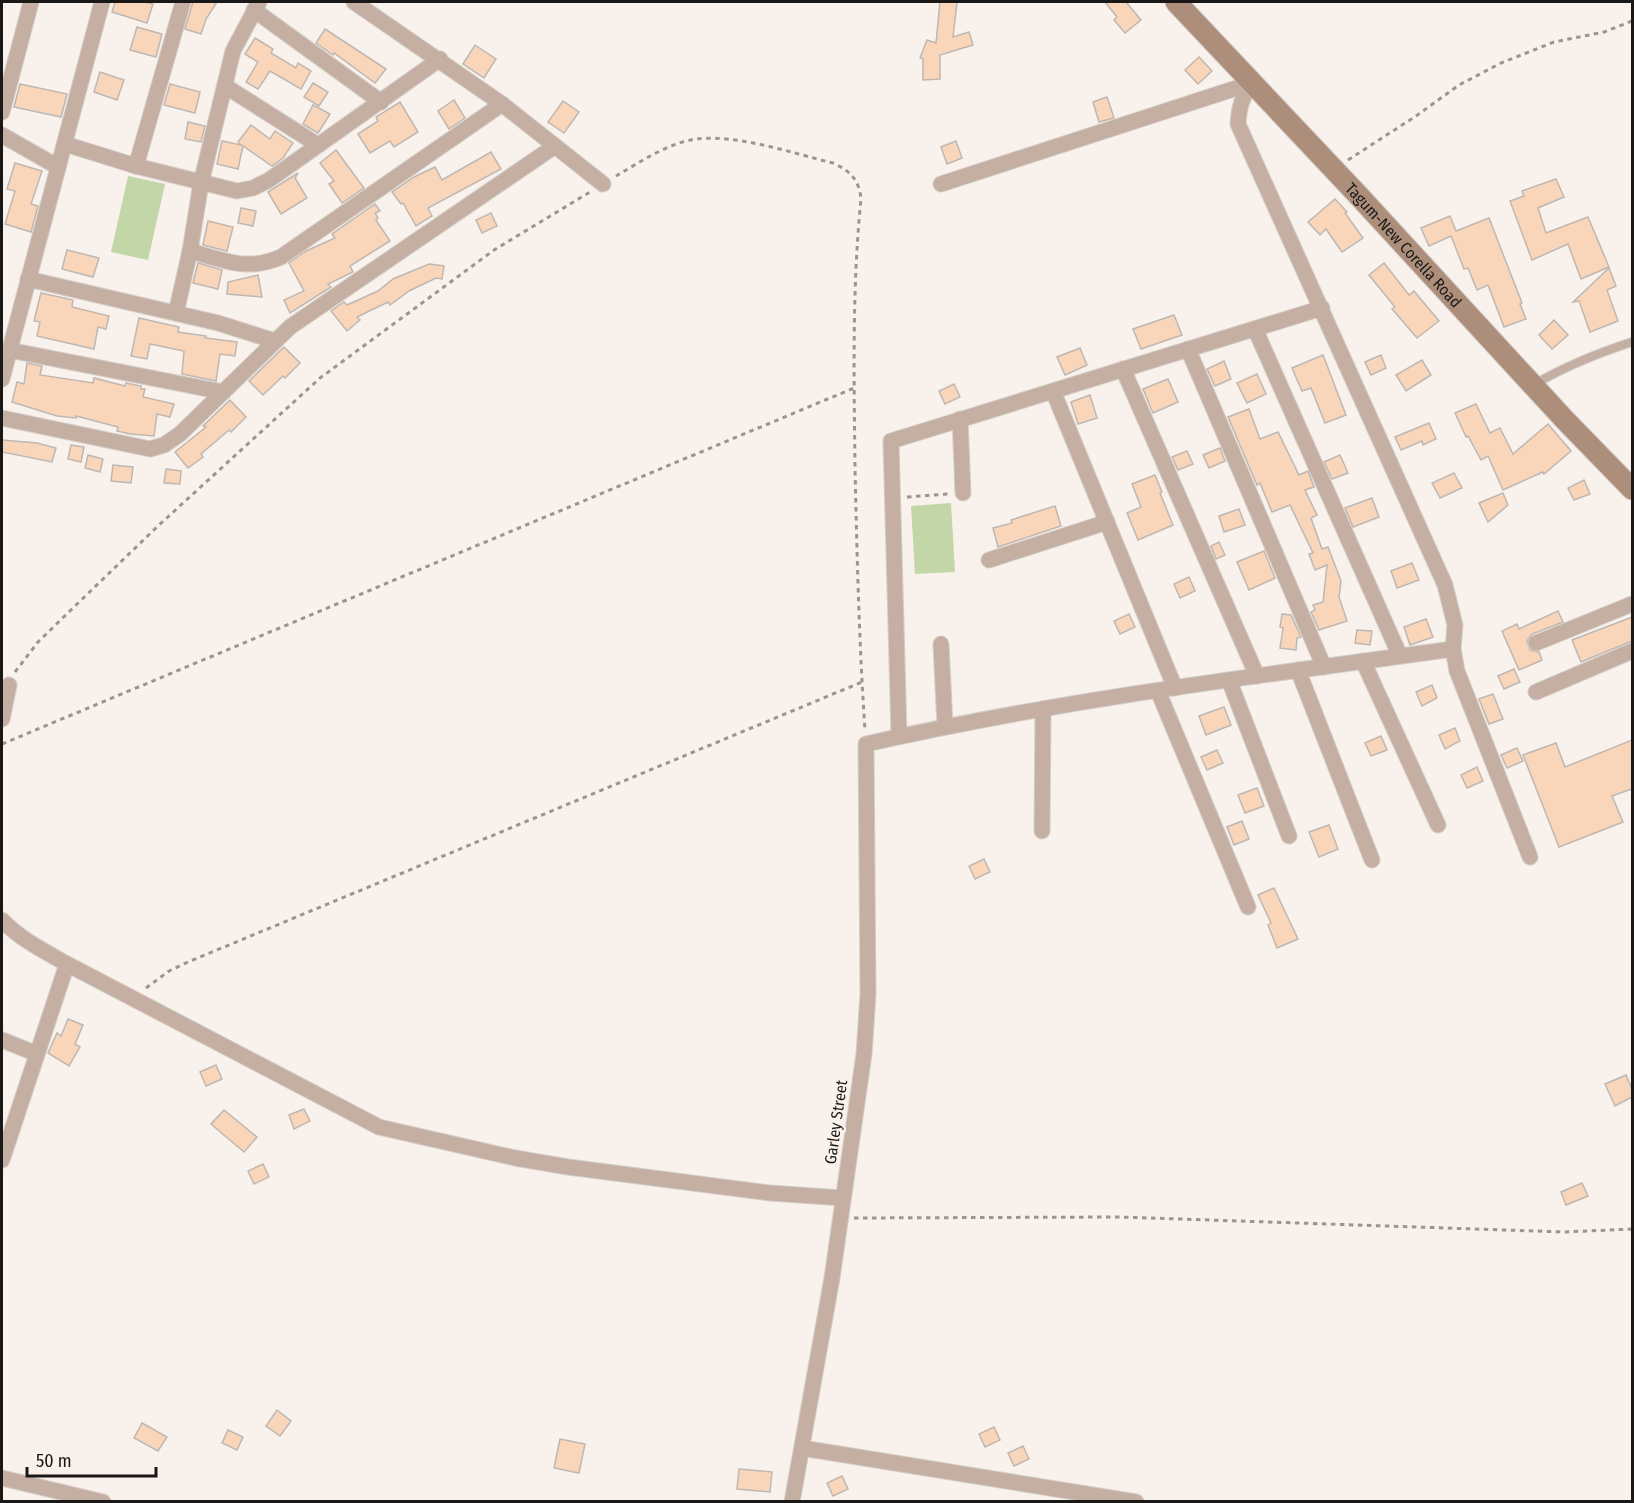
<svg xmlns="http://www.w3.org/2000/svg" width="1634" height="1503" viewBox="0 0 1634 1503" font-family="'Fira Sans Condensed',sans-serif">
<rect width="100%" height="100%" fill="#f8f1ec"/>
<g fill="#c3d6a8">
<polygon points="128,176 165,184 148,260 111,252"/>
<polygon points="951,503 955,572 915,574 911,506"/>
</g>
<g fill="#f9d6ba" stroke="#beb7b2" stroke-width="1.5">
<polygon points="115,2 145,2 153,4 147,23 112,12"/>
<polygon points="193,2 217,2 206,19 201,34 185,29"/>
<polygon points="940,2 957,2 953,37 969,32 973,45 940,55 940,79 923,80 923,59 920,58 927,40 936,43"/>
<polygon points="1105,2 1126,2 1141,20 1125,33 1114,20 1117,17"/>
<polygon points="137,27 162,34 156,57 130,50"/>
<polygon points="325,29 386,69 375,83 334,53 333,55 316,43"/>
<polygon points="255,38 273,49 271,53 296,68 298,63 311,71 301,89 270,71 258,89 246,82 258,62 245,54"/>
<polygon points="475,45 496,59 484,78 463,64"/>
<polygon points="1199,57 1212,71 1198,84 1185,70"/>
<polygon points="100,72 124,80 117,100 94,92"/>
<polygon points="313,83 328,92 319,106 304,97"/>
<polygon points="20,84 67,94 61,117 14,107"/>
<polygon points="170,84 200,92 195,113 164,105"/>
<polygon points="1107,97 1114,118 1099,122 1093,102"/>
<polygon points="454,100 465,118 449,129 438,111"/>
<polygon points="563,101 579,112 564,133 548,122"/>
<polygon points="400,102 418,132 394,147 390,141 370,153 358,134 378,121 376,117"/>
<polygon points="313,105 330,114 318,133 303,124"/>
<polygon points="188,122 205,126 201,142 185,139"/>
<polygon points="251,125 270,139 275,131 293,143 283,158 272,166 243,146 238,169 217,164 222,141 241,145 238,142"/>
<polygon points="956,141 962,158 947,164 941,147"/>
<polygon points="336,150 364,188 342,203 329,184 334,181 320,163"/>
<polygon points="491,152 501,169 428,208 432,216 416,226 403,203 401,204 392,192 414,177 435,167 442,180"/>
<polygon points="15,163 42,171 31,204 38,206 31,232 5,224 15,191 7,189"/>
<polygon points="298,173 295,178 307,198 281,214 268,192"/>
<polygon points="1556,179 1564,197 1538,208 1546,233 1588,217 1609,267 1581,279 1568,244 1532,260 1510,201 1524,196 1522,191"/>
<polygon points="1335,199 1347,212 1345,213 1363,238 1342,252 1326,229 1320,235 1308,222"/>
<polygon points="375,204 380,211 375,213 378,218 376,220 390,241 350,266 353,272 328,284 331,287 290,313 284,300 304,291 289,263 306,251 335,238 332,234"/>
<polygon points="241,208 256,211 253,226 238,223"/>
<polygon points="491,213 497,226 482,233 476,220"/>
<polygon points="1450,216 1456,231 1489,218 1522,303 1520,304 1526,319 1504,327 1488,285 1477,290 1468,268 1464,269 1451,236 1429,246 1421,228"/>
<polygon points="208,221 233,227 227,251 203,245"/>
<polygon points="67,250 99,258 93,277 62,269"/>
<polygon points="198,263 222,270 218,289 193,283"/>
<polygon points="1384,263 1409,295 1414,291 1439,321 1417,338 1392,309 1395,307 1369,275"/>
<polygon points="429,264 444,266 442,279 436,278 409,291 390,305 388,302 357,317 360,320 347,331 331,311 344,302 347,305 378,291 393,279"/>
<polygon points="1609,268 1616,286 1607,290 1618,321 1590,332 1579,301 1573,302"/>
<polygon points="258,275 262,297 227,294 228,282"/>
<polygon points="41,293 73,300 72,307 109,316 106,329 98,327 94,349 37,336 40,322 34,321"/>
<polygon points="1174,315 1182,335 1141,349 1133,329"/>
<polygon points="139,318 179,327 178,332 206,336 205,338 237,342 235,356 220,354 216,381 182,374 184,351 150,344 147,359 131,356"/>
<polygon points="1554,320 1568,335 1552,349 1539,335"/>
<polygon points="284,347 300,363 285,378 283,376 263,395 249,381"/>
<polygon points="1080,348 1087,365 1065,375 1057,357"/>
<polygon points="1323,355 1346,415 1325,423 1311,388 1302,391 1292,368"/>
<polygon points="1381,355 1386,368 1371,375 1365,362"/>
<polygon points="1422,360 1431,375 1406,391 1396,375"/>
<polygon points="1224,361 1231,379 1215,386 1207,369"/>
<polygon points="27,363 42,366 40,375 93,383 94,378 125,386 126,383 141,386 141,389 145,389 143,397 174,404 170,417 157,414 154,436 130,434 117,431 118,427 76,416 76,418 57,416 12,402 17,382 24,384"/>
<polygon points="1257,374 1266,394 1247,403 1237,383"/>
<polygon points="1168,379 1178,402 1153,413 1143,389"/>
<polygon points="954,384 960,397 945,404 939,391"/>
<polygon points="1090,395 1097,418 1078,424 1071,402"/>
<polygon points="230,400 246,417 231,432 229,430 201,454 203,457 188,468 175,452 206,427 203,426"/>
<polygon points="1476,404 1490,433 1500,428 1513,454 1548,424 1571,451 1544,474 1543,472 1503,490 1488,456 1481,460 1468,436 1466,437 1455,413"/>
<polygon points="1249,409 1260,439 1278,432 1299,475 1308,471 1314,487 1305,490 1317,515 1311,518 1322,549 1328,547 1341,581 1339,597 1347,621 1319,630 1311,612 1315,610 1313,605 1323,602 1327,565 1315,570 1309,554 1313,553 1290,505 1272,512 1260,483 1257,485 1228,417"/>
<polygon points="1429,423 1436,439 1423,445 1422,441 1401,450 1395,437"/>
<polygon points="2,440 37,443 56,448 52,462 2,452"/>
<polygon points="71,445 84,447 81,462 68,459"/>
<polygon points="1220,448 1225,461 1209,468 1203,455"/>
<polygon points="1187,451 1193,464 1178,470 1172,457"/>
<polygon points="88,455 103,459 100,472 85,468"/>
<polygon points="1340,455 1348,473 1332,479 1324,462"/>
<polygon points="113,465 133,467 131,483 111,481"/>
<polygon points="166,469 181,471 180,484 164,483"/>
<polygon points="1454,473 1462,488 1440,498 1432,483"/>
<polygon points="1155,475 1162,492 1160,493 1173,525 1138,540 1127,513 1141,507 1132,484"/>
<polygon points="1584,480 1590,494 1574,500 1568,488"/>
<polygon points="1503,493 1508,505 1488,522 1479,503"/>
<polygon points="1372,498 1379,517 1353,527 1345,508"/>
<polygon points="1055,506 1061,526 998,547 993,528 1012,523 1011,520"/>
<polygon points="1239,509 1245,525 1224,532 1219,516"/>
<polygon points="1219,542 1225,555 1216,559 1211,546"/>
<polygon points="1264,551 1275,578 1249,590 1237,562"/>
<polygon points="1412,563 1419,580 1397,588 1391,571"/>
<polygon points="1189,577 1195,591 1180,598 1174,584"/>
<polygon points="1558,611 1563,622 1532,634 1527,641 1530,650 1539,652 1542,660 1519,670 1502,631 1517,624 1519,629"/>
<polygon points="1129,614 1135,627 1120,634 1114,621"/>
<polygon points="1282,614 1291,615 1301,637 1297,638 1296,650 1280,648 1283,628 1280,627"/>
<polygon points="1632,617 1632,641 1581,662 1572,640"/>
<polygon points="1426,619 1433,637 1410,645 1404,627"/>
<polygon points="1357,630 1372,631 1370,645 1355,643"/>
<polygon points="1514,669 1520,682 1504,689 1498,676"/>
<polygon points="1432,685 1437,698 1422,706 1416,692"/>
<polygon points="1493,694 1503,719 1489,724 1479,699"/>
<polygon points="1224,707 1231,725 1206,735 1199,716"/>
<polygon points="1455,728 1460,741 1445,749 1439,735"/>
<polygon points="1381,736 1387,750 1371,756 1365,743"/>
<polygon points="1632,740 1632,789 1612,796 1623,822 1559,847 1523,755 1556,743 1565,767"/>
<polygon points="1517,748 1523,761 1507,768 1501,755"/>
<polygon points="1217,750 1223,763 1207,770 1201,757"/>
<polygon points="1477,767 1483,781 1467,788 1461,775"/>
<polygon points="1257,788 1264,806 1245,813 1238,795"/>
<polygon points="1242,821 1249,839 1234,845 1227,827"/>
<polygon points="1329,825 1338,849 1319,857 1309,832"/>
<polygon points="984,859 990,872 975,879 969,866"/>
<polygon points="1274,888 1298,939 1277,948 1268,925 1271,923 1258,895"/>
<polygon points="68,1019 83,1025 75,1044 80,1047 69,1066 48,1053 57,1033 61,1036"/>
<polygon points="216,1065 222,1079 206,1086 200,1072"/>
<polygon points="1626,1075 1632,1089 1632,1097 1615,1106 1605,1084"/>
<polygon points="304,1109 310,1121 294,1129 289,1115"/>
<polygon points="224,1110 257,1137 244,1152 211,1124"/>
<polygon points="263,1164 269,1177 254,1184 248,1171"/>
<polygon points="1582,1183 1588,1196 1566,1205 1561,1192"/>
<polygon points="277,1410 291,1421 280,1436 266,1426"/>
<polygon points="142,1423 167,1437 158,1451 134,1438"/>
<polygon points="994,1427 1000,1440 985,1447 979,1434"/>
<polygon points="228,1430 243,1437 237,1450 222,1443"/>
<polygon points="560,1439 585,1444 579,1473 554,1468"/>
<polygon points="1023,1446 1029,1459 1014,1466 1008,1453"/>
<polygon points="739,1469 772,1472 770,1492 737,1489"/>
<polygon points="842,1476 848,1489 833,1496 827,1483"/>
</g>
<g fill="none" stroke-linecap="round" stroke-linejoin="round">
<g stroke="#d4ceca" stroke-width="10">
<path id="lane" d="M1535,384C1566,366 1598,353 1632,342"/>
</g>
<g stroke="#d4ceca" stroke-width="17">
<g id="street">
<polyline points="354,2 502,104 603,184"/>
<polyline points="254,10 381,102"/>
<path d="M1252,83C1242,97 1239,107 1238,124L1445,585L1455,625L1453,649L1457,671L1530,857"/>
<polyline points="225,86 318,145"/>
<polyline points="2,112 31,2"/>
<polyline points="2,135 58,167"/>
<polyline points="65,144 136,166 237,191 253,188 269,180 440,59"/>
<polyline points="136,166 183,2"/>
<polyline points="941,184 1252,83"/>
<path d="M190,251C224,260 246,272 281,257L502,104"/>
<polyline points="28,279 218,323 275,341"/>
<polyline points="176,313 190,251 201,183 233,51 259,2"/>
<polyline points="1255,329 1400,656"/>
<polyline points="1188,349 1324,667"/>
<polyline points="9,350 223,392"/>
<polyline points="1123,369 1257,676"/>
<polyline points="2,379 102,2"/>
<polyline points="1053,391 1175,688"/>
<polyline points="2,418 150,449 164,445 180,434 290,327 555,146"/>
<polyline points="960,419 963,493"/>
<polyline points="989,560 1107,522"/>
<polyline points="1536,643 1632,604"/>
<polyline points="941,644 945,726"/>
<polyline points="1363,661 1438,825"/>
<polyline points="1298,670 1372,860"/>
<polyline points="1229,680 1289,836"/>
<polyline points="1158,691 1248,907"/>
<polyline points="1536,692 1632,651"/>
<polyline points="2,719 9,685"/>
<polyline points="899,736 891,441 1322,308"/>
<polyline points="1042,831 1043,709"/>
<path d="M2,920C20,939 44,951 67,964L379,1127L515,1158L568,1167L770,1193L843,1198"/>
<polyline points="2,1040 37,1054"/>
<polyline points="2,1160 67,964"/>
<polyline points="802,1448 1136,1502"/>
<polyline points="2,1478 103,1502"/>
<path d="M792,1502L832,1278L864,1054L868,994L866,744C1059,700 1257,676 1453,649"/>
</g>
</g>
<g stroke="#d4ceca" stroke-width="23">
<g id="secondary">
<path id="s1" d="M1176,2L1358,195L1564,419L1632,489"/>
</g>
</g>
<g stroke="#9a9592" stroke-width="3" stroke-dasharray="4.5 4.5" stroke-linecap="butt">
<polyline points="1348,160 1416,116 1459,85 1501,63 1554,42 1604,32 1632,21"/>
<path d="M616,176C640,162 668,143 696,139C737,134 792,153 833,163C850,171 859,179 861,199C852,288 854,378 855,467C857,555 859,642 865,730"/>
<polyline points="907,497 948,494"/>
<polyline points="15,672 38,642 75,606 159,525 320,378 494,250 590,192"/>
<polyline points="2,744 854,388"/>
<polyline points="146,988 169,971 188,962 862,682"/>
<polyline points="854,1218 1120,1217 1564,1232 1632,1229"/>
</g>
<use href="#lane" stroke="#c4afa2" stroke-width="8"/>
<use href="#street" stroke="#c4afa2" stroke-width="15"/>
<use href="#secondary" stroke="#ac8e7b" stroke-width="21"/>
</g>
<g text-anchor="middle" dominant-baseline="central" stroke-width="5" stroke-linejoin="round" paint-order="stroke">
<g font-size="16" fill="#1a1816" stroke="#f8f1ec">
<text stroke="none"><textPath href="#s1" startOffset="333">Tagum-New Corella Road</textPath></text>
<text transform="translate(836 1122) rotate(-82)">Garley Street</text>
</g>
</g>
<rect width="1634" height="1503" fill="none" stroke="#1a1816" stroke-width="6"/>
<path d="M27 1467v9h129v-9" fill="none" stroke="#1a1816" stroke-width="3"/>
<text x="36" y="1467" font-size="18" fill="#1a1816" stroke="#f8f1ec" stroke-width="4.5" paint-order="stroke">50 m</text>
</svg>
